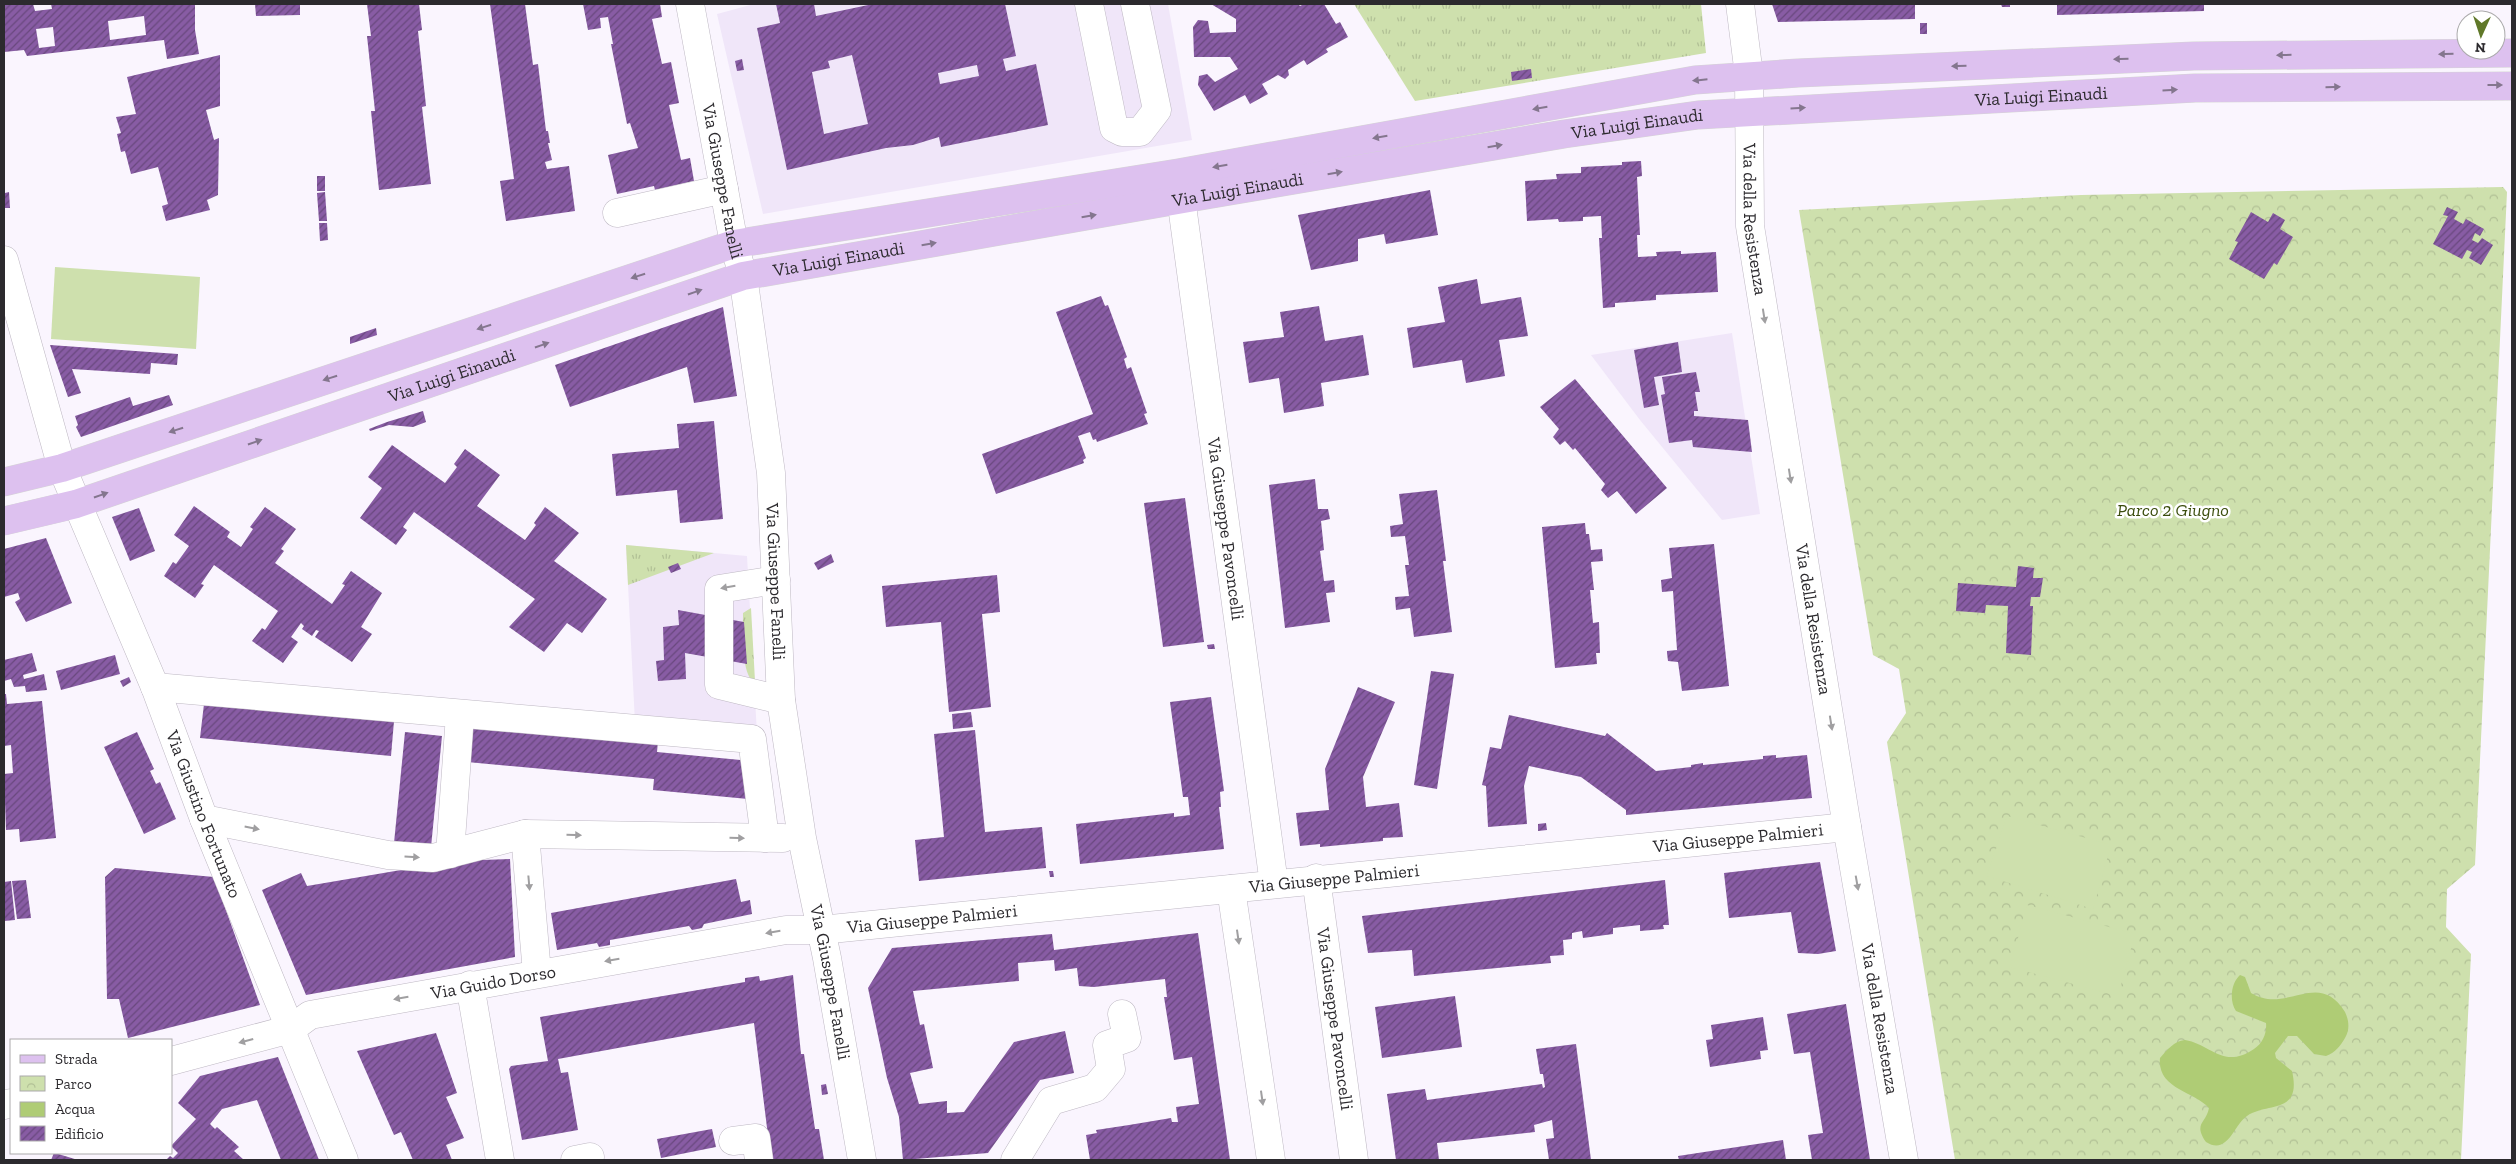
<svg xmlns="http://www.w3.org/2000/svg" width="2516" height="1164" viewBox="0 0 2516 1164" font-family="'Zilla Slab',serif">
<defs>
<pattern id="grass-tufts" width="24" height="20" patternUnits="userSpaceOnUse" patternTransform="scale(1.25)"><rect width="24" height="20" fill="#cee0ad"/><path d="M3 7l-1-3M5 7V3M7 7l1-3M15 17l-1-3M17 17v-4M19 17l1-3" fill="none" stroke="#b1c095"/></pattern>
<pattern id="park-crowns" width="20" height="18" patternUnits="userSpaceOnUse" patternTransform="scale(1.25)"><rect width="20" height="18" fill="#cee0ad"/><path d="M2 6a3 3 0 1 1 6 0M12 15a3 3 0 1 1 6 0" fill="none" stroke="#b1c095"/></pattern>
<pattern id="building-hatch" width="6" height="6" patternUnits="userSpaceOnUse" patternTransform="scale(1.25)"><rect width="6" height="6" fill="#885ca4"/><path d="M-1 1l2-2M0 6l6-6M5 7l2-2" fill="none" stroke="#69487e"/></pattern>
</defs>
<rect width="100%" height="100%" fill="#faf5fe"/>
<g fill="#f0e6f9">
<polygon points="754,4 1168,4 1192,140 763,214 717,14"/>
<polygon points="1732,333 1760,514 1722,520 1640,420 1591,355"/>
<polygon points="626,545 747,556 757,734 635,723"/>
</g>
<g fill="url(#grass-tufts)">
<polygon points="1354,4 1701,4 1706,53 1415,101"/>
<polygon points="626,545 714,553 628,585"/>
<path d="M751,608L755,681H752C741,668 743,631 743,613Z"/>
</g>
<polygon fill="url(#park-crowns)" points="2503,187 2507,192 2475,865 2447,889 2446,927 2471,954 2461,1160 1955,1160 1887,742 1906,713 1899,669 1873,655 1799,210 2081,195"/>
<g fill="#cee0ad">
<polygon points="55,267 200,277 196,349 51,339"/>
<polygon points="2007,816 2111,845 2093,909 1987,876"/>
<polygon points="2027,905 2135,934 2118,996 2010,967"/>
</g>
<path fill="#afcc75" d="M2240,975L2245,977L2251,993C2287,1015 2318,968 2345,1012C2349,1020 2350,1030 2345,1038C2340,1046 2336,1052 2326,1056L2314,1054L2297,1036H2288L2275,1053L2276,1058L2292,1071C2302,1115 2268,1102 2247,1116C2234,1124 2228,1156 2206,1142C2193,1123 2206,1124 2209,1108C2194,1091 2157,1089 2160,1058C2167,1050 2174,1041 2185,1040C2211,1044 2223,1070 2254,1049C2263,1043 2267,1033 2266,1023L2236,1011C2229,1001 2231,983 2240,975Z"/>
<g fill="url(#building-hatch)" fill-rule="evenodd">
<path d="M4,4H33L35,11L52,9L51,4H195V30L199,54L167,59L164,40L27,56L24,50L4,52ZM144,16L146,35L110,40L108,21ZM53,27L55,46L39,48L36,29Z"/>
<polygon points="255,4 300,4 300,15 256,16"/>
<polygon points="367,4 419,4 422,30 418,31 426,106 422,107 431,184 379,190 371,111 375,111 367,36 371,36"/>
<polygon points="490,4 525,4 533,65 538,64 546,131 548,131 550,143 548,143 552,160 545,162 547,169 569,166 575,211 506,221 500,181 514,179"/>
<polygon points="583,4 660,4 662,17 652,19 662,64 671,62 679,103 669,105 681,160 690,158 694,181 655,190 654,186 617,194 608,155 638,148 630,123 627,124 611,44 613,44 608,17 600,18 601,28 588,30"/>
<path d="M776,4H814L816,16L873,4H1005L1016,56L1003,59L1006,71L1036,64L1048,125L941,147L939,137L913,145L886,148L787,170L757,28L780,23ZM852,55L868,124L824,134L812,72L830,68L828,61ZM977,65L979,76L940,84L938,73Z"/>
<polygon points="1211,4 1298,4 1300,6 1304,4 1324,4 1336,24 1340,22 1348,37 1326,49 1328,52 1307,65 1304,60 1288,70 1289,75 1285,79 1278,75 1262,84 1268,94 1250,104 1245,95 1214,111 1198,85 1199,76 1207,74 1215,82 1238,69 1230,57 1194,57 1193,27 1198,20 1208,21 1210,33 1236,32 1236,19"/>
<polygon points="1772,4 1915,4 1915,19 1778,22"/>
<polygon points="2001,4 2010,4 2010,7 2002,7"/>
<polygon points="2057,4 2204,4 2204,11 2057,15"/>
<rect x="1920" y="23" width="7" height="11"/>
<polygon points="220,55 220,106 206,110 214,140 219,138 218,195 207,200 210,210 166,221 162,206 168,204 158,167 131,174 125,151 121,152 117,134 121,133 116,117 136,114 127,77"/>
<polygon points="742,59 744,70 737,71 735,61"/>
<polygon points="1531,69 1532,78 1512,81 1511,72"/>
<polygon points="1641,161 1642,176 1637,177 1640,235 1637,235 1638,257 1657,256 1656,252 1681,251 1681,254 1716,252 1718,292 1656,295 1656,300 1615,303 1615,307 1603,308 1599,238 1602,238 1601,216 1583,217 1583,221 1559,222 1558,219 1527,221 1525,181 1557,179 1556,174 1581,173 1581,167 1622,165 1622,162"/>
<rect x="317" y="176" width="8" height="15"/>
<polygon points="1430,190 1438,235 1386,244 1384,234 1358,239 1358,261 1311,270 1298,215"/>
<polygon points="9,192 10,208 5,208 5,193"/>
<polygon points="325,192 327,221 319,221 317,193"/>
<polygon points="2447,207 2458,212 2454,219 2463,224 2466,219 2484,229 2480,236 2475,233 2472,240 2478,243 2482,238 2493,245 2481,265 2469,258 2472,252 2467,250 2462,259 2433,244 2448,216 2443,215"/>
<polygon points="2251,212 2268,222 2273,213 2285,220 2280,229 2293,237 2277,265 2274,263 2264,279 2229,259 2238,242 2235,241"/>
<polygon points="319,223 327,223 328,240 320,241"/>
<polygon points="1477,279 1481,304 1521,297 1528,336 1499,340 1505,376 1466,383 1462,360 1413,368 1407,328 1445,322 1438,287"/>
<polygon points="1101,296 1105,306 1108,305 1127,357 1124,359 1127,369 1131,367 1147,413 1144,414 1148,424 1097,442 1096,439 1093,440 1090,432 1078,436 1086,458 1083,460 1084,463 996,494 982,454 1093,414 1056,312"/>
<polygon points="1319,306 1325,341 1363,335 1369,375 1321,383 1324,406 1284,413 1279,378 1249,383 1243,342 1284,337 1280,312"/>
<polygon points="723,307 737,396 694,403 687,367 570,407 555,365"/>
<polygon points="376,328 377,335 350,344 350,337"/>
<polygon points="1678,342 1682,372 1654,377 1659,405 1644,408 1634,350"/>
<polygon points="50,345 178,354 177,365 151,363 150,374 72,369 81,393 68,397"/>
<polygon points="1696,372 1700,392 1695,392 1698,411 1694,411 1694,416 1748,420 1752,452 1693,447 1692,440 1669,443 1661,395 1665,394 1662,377"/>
<polygon points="1575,379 1667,488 1636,514 1617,491 1608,498 1601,490 1605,484 1575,448 1573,450 1565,441 1560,445 1553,437 1559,429 1540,407"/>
<polygon points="169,395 173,405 81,437 76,427 78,425 75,416 130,397 133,406"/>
<polygon points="423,411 426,422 413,427 389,425 370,431 369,429 387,422"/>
<polygon points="714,421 723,519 680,523 677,490 616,496 612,454 679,448 677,424"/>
<polygon points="392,445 445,483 457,467 454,464 465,449 500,475 477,506 525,540 536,525 534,523 545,507 579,533 554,561 607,599 582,633 567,623 544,652 509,627 535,599 514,584 414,512 403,527 407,530 396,545 360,518 382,488 368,477"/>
<polygon points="1315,479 1318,509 1328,509 1330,519 1321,521 1324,550 1320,551 1324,581 1334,580 1335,592 1326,593 1330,622 1285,628 1269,485"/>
<polygon points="1437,490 1446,561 1443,561 1452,632 1414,637 1410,608 1396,610 1395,597 1409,596 1405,565 1409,565 1405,536 1391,537 1390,526 1403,524 1399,494"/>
<polygon points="1185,498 1204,642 1163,647 1144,503"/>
<polygon points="194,506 230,532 227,537 241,547 253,529 250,527 265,507 296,529 281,549 284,551 275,563 332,604 345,585 342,584 351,571 382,593 361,627 372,634 352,662 315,637 319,631 316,630 312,636 302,629 304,626 301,623 291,637 298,642 283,663 252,641 262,628 265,630 278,611 214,565 201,584 204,585 195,598 164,576 173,562 176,564 189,546 174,535"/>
<polygon points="139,508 155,551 130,561 112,517"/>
<polygon points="1585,523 1586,534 1589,534 1591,550 1602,549 1603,561 1591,562 1594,590 1590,590 1593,623 1599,622 1600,653 1596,653 1597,664 1555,668 1542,527"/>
<polygon points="46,538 72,603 26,622 15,602 20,599 18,593 4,597 4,549"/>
<polygon points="1714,544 1729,686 1682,691 1678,662 1668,661 1667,653 1667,651 1677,650 1673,591 1662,592 1661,580 1672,578 1669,548"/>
<polygon points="831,554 834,562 818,570 814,563"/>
<polygon points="678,563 681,569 671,573 668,567"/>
<polygon points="2018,566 2034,568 2033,578 2043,578 2040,597 2031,597 2030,606 2033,606 2031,655 2006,653 2008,606 1986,605 1985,613 1956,611 1958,583 2016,587"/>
<polygon points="997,575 1000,612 982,614 991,707 949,712 941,622 886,627 882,586"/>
<polygon points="678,610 744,622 747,664 685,653 686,679 658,681 656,661 664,660 663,627 679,625"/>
<polygon points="1214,644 1215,649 1208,649 1207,645"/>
<polygon points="32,653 37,671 23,675 24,679 44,674 47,690 26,692 25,686 14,687 11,679 4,681 4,660"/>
<polygon points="115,655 120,674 61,690 56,671"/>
<polygon points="1431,671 1454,674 1437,789 1414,785"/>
<polygon points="129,677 131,682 123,687 120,681"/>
<polygon points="1358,687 1395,702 1363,777 1366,807 1399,803 1403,837 1383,838 1383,841 1320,847 1320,844 1300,846 1296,813 1329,810 1325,769"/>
<polygon points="4,694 6,694 7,704 42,701 56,838 20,842 19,829 6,830 4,774 13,773 11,745 4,746"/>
<polygon points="1211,697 1224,791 1220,792 1221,807 1219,807 1224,849 1080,864 1076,824 1174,813 1174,817 1190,815 1188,797 1183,797 1170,702"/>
<polygon points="204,704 394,721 391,756 200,738"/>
<polygon points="971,712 973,727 953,729 952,714"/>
<polygon points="1509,715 1605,736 1607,733 1656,771 1691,767 1691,765 1703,763 1703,765 1763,759 1763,756 1776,755 1776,758 1807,755 1812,798 1626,815 1626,810 1581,777 1529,766 1524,786 1527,824 1488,827 1486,786 1482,785 1484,776 1490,747 1501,749"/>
<polygon points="470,724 658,741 657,752 751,761 748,799 653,790 654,779 467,762"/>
<polygon points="975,730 985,832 1042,827 1046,868 919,881 915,840 944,837 934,734"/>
<polygon points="137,732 154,769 150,771 156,784 160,782 176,819 144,834 104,747"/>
<polygon points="405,732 442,736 431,847 394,843"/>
<polygon points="1546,823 1547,830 1538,831 1538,824"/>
<polygon points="510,859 515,957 306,995 262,890 301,873 307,886 454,861"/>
<polygon points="1820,862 1836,951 1818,954 1798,953 1791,912 1729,918 1724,873"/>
<polygon points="115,868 214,877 260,1005 128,1038 119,999 107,999 105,877"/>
<polygon points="1049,871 1053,871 1054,877 1050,877"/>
<polygon points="736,879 741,902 750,900 752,914 704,924 702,928 692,930 689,926 610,940 610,945 599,947 597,943 557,950 551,913"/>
<polygon points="26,880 31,918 17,919 12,881"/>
<polygon points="1665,880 1669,925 1663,925 1664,929 1640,931 1640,925 1613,928 1613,934 1583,938 1582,931 1572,933 1572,939 1563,940 1564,955 1550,956 1551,963 1414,976 1412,950 1368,953 1362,916"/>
<polygon points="11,881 15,920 4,921 4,882"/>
<polygon points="1198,933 1230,1160 1090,1160 1086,1135 1097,1133 1096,1130 1129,1125 1171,1118 1172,1122 1178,1122 1176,1107 1199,1104 1192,1057 1174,1060 1164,997 1167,997 1165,979 1094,987 1079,986 1077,968 1055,971 1054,960 1018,963 1019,981 913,991 920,1025 924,1024 933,1068 910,1073 919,1104 947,1101 947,1113 964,1112 1014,1042 1065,1031 1074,1073 1040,1080 988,1153 903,1160 899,1117 887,1078 868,988 892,948 1052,934 1054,950"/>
<polygon points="793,975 801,1054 804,1054 815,1129 819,1129 824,1160 771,1160 754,1023 558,1059 561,1073 568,1072 578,1130 522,1140 509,1069 511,1066 548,1061 540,1017 745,982 745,978 759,976 760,981"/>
<polygon points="1455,996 1462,1047 1382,1058 1375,1007"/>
<polygon points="1846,1004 1870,1160 1812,1160 1808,1135 1823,1133 1810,1052 1794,1054 1787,1014"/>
<polygon points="1763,1017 1768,1050 1760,1051 1761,1059 1710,1067 1706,1040 1713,1039 1711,1025"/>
<polygon points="436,1033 457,1093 446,1097 464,1138 446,1145 452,1160 413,1160 401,1132 394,1135 357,1051"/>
<polygon points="1576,1044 1591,1160 1549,1160 1546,1139 1554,1138 1552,1120 1534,1125 1535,1132 1437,1143 1439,1160 1396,1160 1387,1094 1425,1089 1427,1100 1542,1084 1543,1088 1545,1087 1543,1074 1540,1074 1536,1049"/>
<polygon points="278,1057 319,1160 281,1160 257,1100 222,1109 210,1124 215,1129 217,1127 239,1147 234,1151 244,1160 166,1160 170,1156 173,1158 178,1153 171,1146 196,1119 178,1103 200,1076"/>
<polygon points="826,1084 828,1094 822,1095 821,1085"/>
<polygon points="712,1129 716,1147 661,1158 657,1139"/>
<polygon points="1783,1140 1786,1160 1679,1160 1678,1156"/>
<polygon points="54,1153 55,1153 78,1160 51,1160"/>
</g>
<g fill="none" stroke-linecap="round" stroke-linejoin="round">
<g stroke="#beb8c3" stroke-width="29">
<g id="minor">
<path id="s1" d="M690,4L734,244L743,276L771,473L781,700L802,838L827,958L862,1160"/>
<polyline points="1089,4 1114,128 1122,132 1140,132 1157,110 1135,4"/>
<path id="s2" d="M1740,4L1749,75L1750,226L1847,827L1904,1160"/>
<path id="s3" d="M1178,176L1274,884"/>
<polyline points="617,213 724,189"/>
<path id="s4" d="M4,260L62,468L155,687L204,819L344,1160"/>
<polyline points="776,580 719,589 719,685 781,700"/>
<polyline points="155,687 752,739 765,838"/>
<polyline points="204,819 388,855 433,858 525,834 783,838"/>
<polyline points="525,834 537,973"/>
<polyline points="450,854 460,715"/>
<path id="s5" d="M1316,878L1354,1160"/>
<polyline points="1231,889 1271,1160"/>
<polyline points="470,985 500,1160"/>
<path id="s6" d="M171,1061L291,1029L310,1015L786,930H821L1847,827"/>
<polyline points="4,1105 11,1103"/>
<polyline points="733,1141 756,1138 759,1160"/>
<polyline points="575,1160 590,1157"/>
<polyline points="1015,1160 1051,1101 1095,1088 1111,1069 1107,1045 1127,1038 1122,1014"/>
</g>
</g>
<g stroke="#d5d4d5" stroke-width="29">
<g id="major">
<polyline points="4,482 62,468 734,244 1178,173 1695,80 1798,73 2194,56 2512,53"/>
<path id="s7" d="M4,521L76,504L743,276L1206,195L1564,134L1698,115L2195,88L2512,86"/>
</g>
</g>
<use href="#minor" stroke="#fff" stroke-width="28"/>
<use href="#major" stroke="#ddc1ef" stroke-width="28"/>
</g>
<defs><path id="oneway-solid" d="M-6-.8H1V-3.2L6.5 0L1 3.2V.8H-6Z" transform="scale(1.25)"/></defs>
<g fill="#84768e">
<use href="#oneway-solid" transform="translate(2446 54) rotate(179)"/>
<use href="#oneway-solid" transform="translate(2284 55) rotate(179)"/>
<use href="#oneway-solid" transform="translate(2121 59) rotate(178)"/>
<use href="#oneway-solid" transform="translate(1959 66) rotate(178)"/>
<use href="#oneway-solid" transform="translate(1700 80) rotate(174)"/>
<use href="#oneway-solid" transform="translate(2495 85)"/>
<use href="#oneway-solid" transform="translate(2333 87) rotate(-1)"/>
<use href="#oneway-solid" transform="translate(2170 90) rotate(-3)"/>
<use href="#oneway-solid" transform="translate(1540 108) rotate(170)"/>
<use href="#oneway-solid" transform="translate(1798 108) rotate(-3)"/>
<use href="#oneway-solid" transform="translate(1380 137) rotate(170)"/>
<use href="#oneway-solid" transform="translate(1495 146) rotate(-10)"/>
<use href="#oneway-solid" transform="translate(1220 166) rotate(170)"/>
<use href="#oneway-solid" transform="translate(1335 173) rotate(-10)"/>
<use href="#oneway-solid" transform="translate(1089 216) rotate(-10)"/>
<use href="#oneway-solid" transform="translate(929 244) rotate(-10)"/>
<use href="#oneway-solid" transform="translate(638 276) rotate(162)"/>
<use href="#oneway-solid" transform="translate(695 292) rotate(-19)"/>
<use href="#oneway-solid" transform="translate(484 327) rotate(162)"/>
<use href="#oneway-solid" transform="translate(542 345) rotate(-19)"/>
<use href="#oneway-solid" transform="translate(330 378) rotate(162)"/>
<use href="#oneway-solid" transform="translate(176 430) rotate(162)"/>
<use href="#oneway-solid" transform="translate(255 442) rotate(-19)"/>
<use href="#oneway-solid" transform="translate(101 495) rotate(-19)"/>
</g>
<g fill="#a09fa1">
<use href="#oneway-solid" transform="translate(1764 316) rotate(81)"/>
<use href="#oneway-solid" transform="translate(1790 476) rotate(81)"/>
<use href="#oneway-solid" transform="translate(728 587) rotate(170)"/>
<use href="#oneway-solid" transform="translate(1831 723) rotate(81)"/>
<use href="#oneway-solid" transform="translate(252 828) rotate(11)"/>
<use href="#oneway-solid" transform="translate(574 835) rotate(1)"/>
<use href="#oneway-solid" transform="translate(737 838) rotate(1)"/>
<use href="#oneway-solid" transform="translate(412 857) rotate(4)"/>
<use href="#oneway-solid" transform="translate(529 883) rotate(85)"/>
<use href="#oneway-solid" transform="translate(1857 883) rotate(80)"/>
<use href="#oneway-solid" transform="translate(773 932) rotate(170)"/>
<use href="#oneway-solid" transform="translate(1238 937) rotate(82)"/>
<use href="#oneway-solid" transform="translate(612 960) rotate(170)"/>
<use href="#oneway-solid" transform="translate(401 998) rotate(170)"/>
<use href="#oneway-solid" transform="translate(246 1041) rotate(165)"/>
<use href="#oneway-solid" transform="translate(1262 1098) rotate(82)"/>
</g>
<g text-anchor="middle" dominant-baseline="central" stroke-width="5" stroke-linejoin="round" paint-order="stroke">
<g font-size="18" fill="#2c2a2e" stroke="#fff">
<text stroke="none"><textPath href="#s7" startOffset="2091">Via Luigi Einaudi</textPath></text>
<text stroke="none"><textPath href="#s7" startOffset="1686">Via Luigi Einaudi</textPath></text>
<text stroke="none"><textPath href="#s1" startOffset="180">Via Giuseppe Fanelli</textPath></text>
<text stroke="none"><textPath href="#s7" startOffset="1281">Via Luigi Einaudi</textPath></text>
<text stroke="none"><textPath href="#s2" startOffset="216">Via della Resistenza</textPath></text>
<text stroke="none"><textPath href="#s7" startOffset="876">Via Luigi Einaudi</textPath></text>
<text stroke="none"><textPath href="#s7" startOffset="471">Via Luigi Einaudi</textPath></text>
<text stroke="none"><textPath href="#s3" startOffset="356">Via Giuseppe Pavoncelli</textPath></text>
<text stroke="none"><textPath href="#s1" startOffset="585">Via Giuseppe Fanelli</textPath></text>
<text stroke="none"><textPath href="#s2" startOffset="621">Via della Resistenza</textPath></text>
<text stroke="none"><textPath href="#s4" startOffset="590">Via Giustino Fortunato</textPath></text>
<text stroke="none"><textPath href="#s6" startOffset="1588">Via Giuseppe Palmieri</textPath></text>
<text stroke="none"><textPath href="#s6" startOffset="1182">Via Giuseppe Palmieri</textPath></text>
<text stroke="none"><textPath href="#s6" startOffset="778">Via Giuseppe Palmieri</textPath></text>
<text stroke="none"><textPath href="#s6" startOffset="334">Via Guido Dorso</textPath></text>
<text stroke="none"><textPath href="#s1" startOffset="990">Via Giuseppe Fanelli</textPath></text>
<text stroke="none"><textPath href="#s5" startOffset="142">Via Giuseppe Pavoncelli</textPath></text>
<text stroke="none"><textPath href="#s2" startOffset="1026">Via della Resistenza</textPath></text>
</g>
<g font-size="18" font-style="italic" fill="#3b4d0d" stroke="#fff">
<text x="2173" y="510">Parco 2 Giugno</text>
</g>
</g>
<rect width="2516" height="1164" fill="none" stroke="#2c2a2e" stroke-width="10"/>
<rect x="10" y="1039" width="162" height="115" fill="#ffffff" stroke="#abaaab"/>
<rect x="20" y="1055" width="25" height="8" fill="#ddc1ef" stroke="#abaaab"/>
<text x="55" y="1064" font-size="15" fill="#2c2a2e">Strada</text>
<rect x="20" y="1076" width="25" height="15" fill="url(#park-crowns)" stroke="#abaaab"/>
<text x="55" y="1089" font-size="15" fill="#2c2a2e">Parco</text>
<rect x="20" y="1102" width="25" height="15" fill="#afcc75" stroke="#abaaab"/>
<text x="55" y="1114" font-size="15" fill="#2c2a2e">Acqua</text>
<rect x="20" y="1126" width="25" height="15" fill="url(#building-hatch)" stroke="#abaaab"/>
<text x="55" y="1139" font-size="15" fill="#2c2a2e">Edificio</text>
<g transform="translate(2481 35) rotate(183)"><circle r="24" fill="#ffffff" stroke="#abaaab"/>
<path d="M0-4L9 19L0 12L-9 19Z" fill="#607829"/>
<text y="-8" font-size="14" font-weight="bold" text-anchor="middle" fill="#2c2a2e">N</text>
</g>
</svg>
